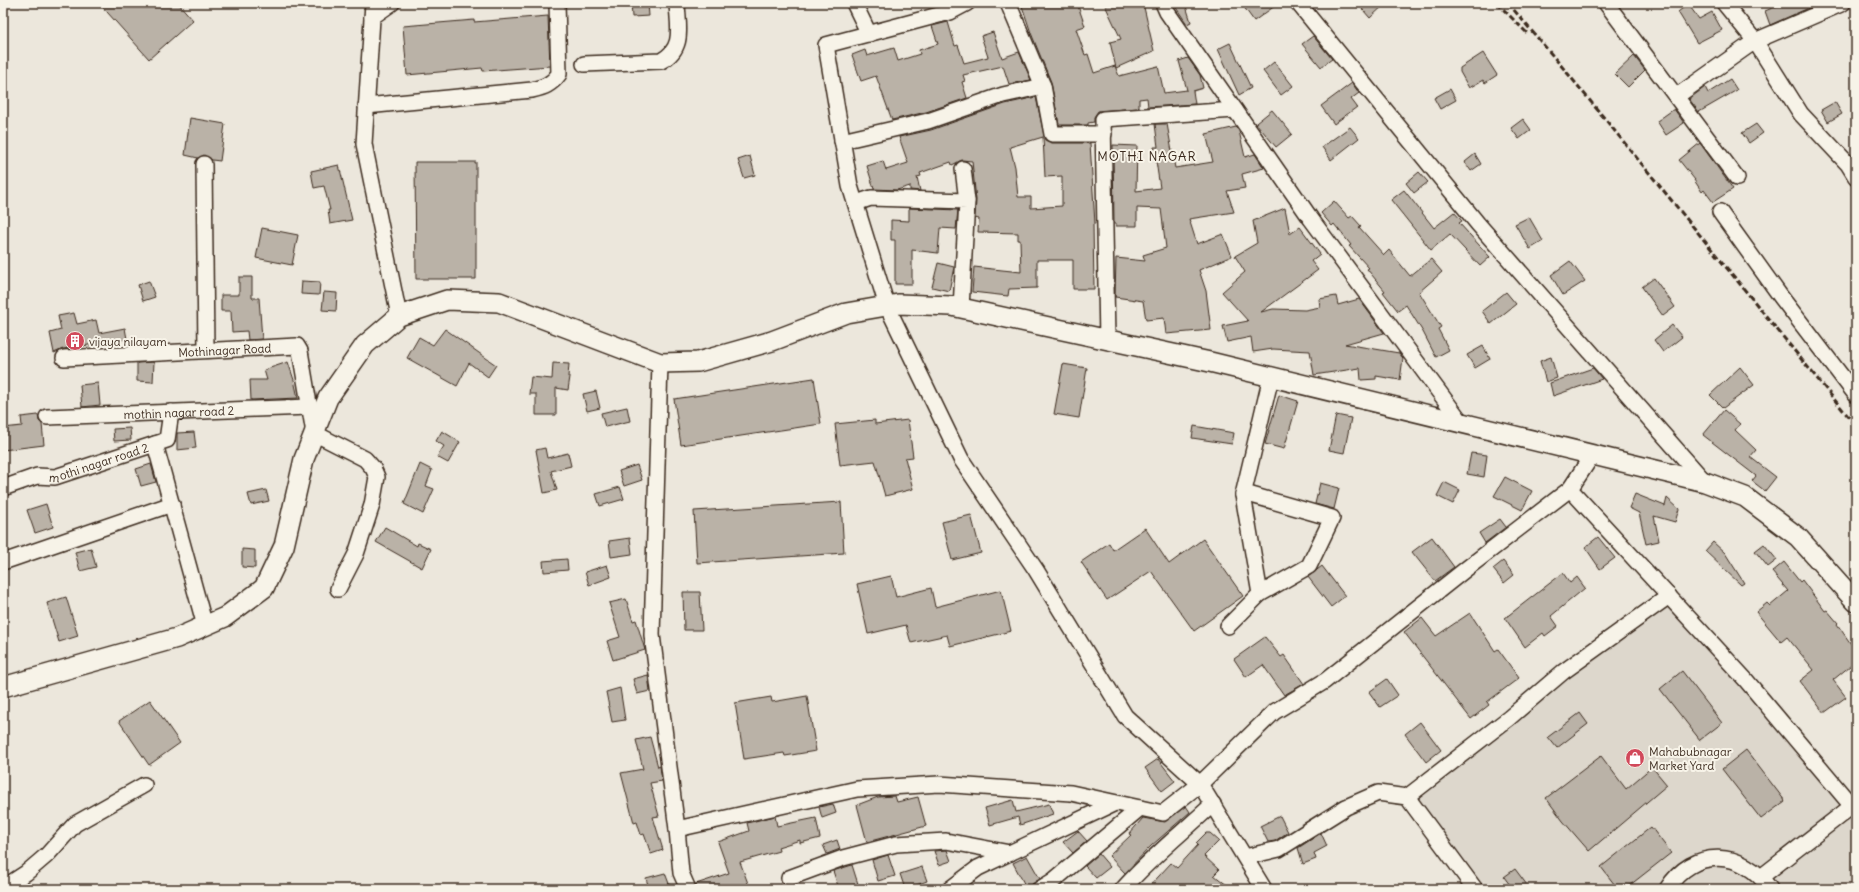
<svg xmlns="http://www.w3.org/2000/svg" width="1859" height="892" viewBox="0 0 1859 892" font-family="Delius,sans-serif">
<rect width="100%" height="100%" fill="#ece7dc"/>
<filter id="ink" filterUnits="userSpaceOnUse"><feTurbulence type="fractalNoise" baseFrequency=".025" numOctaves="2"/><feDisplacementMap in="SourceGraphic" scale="8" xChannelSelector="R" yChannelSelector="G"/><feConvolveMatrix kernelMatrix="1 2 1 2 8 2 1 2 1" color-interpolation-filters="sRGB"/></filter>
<g filter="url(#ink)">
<polygon fill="#ddd7cc" points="1669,596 1856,811 1856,889 1475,889 1407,797"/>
<g fill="#bab2a7" stroke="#3b2a1e" fill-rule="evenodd">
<polygon points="99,3 178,3 193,20 149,59"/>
<polygon points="631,3 648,3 649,16 632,17"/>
<polygon points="1021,3 1077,3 1085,26 1076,29 1085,55 1088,54 1094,73 1115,66 1119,76 1158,66 1164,93 1187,90 1179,61 1188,58 1200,75 1203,88 1193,91 1195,104 1148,107 1147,98 1139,99 1139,108 1098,111 1094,117 1094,122 1088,123 1088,125 1059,125 1051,82 1031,33"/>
<polygon points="1104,3 1143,3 1154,51 1116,68 1110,42 1121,39"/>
<polygon points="1173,3 1185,3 1191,22 1187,24"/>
<polygon points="1241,3 1279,3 1254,21"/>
<polygon points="1357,3 1386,3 1370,18"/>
<polygon points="1784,3 1820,3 1770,25 1765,11"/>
<polygon points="1688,4 1699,19 1712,12 1722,30 1697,43 1678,12"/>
<polygon points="548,16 550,66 483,71 482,68 407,75 403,26 474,20 474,22"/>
<polygon points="948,22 955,46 958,45 964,63 988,57 981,36 993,32 1002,58 1019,52 1031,80 1009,84 1003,66 963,75 965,81 962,82 967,98 926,112 892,120 876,76 861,81 852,55 865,50 867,56 894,48 898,61 920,54 919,50 938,44 932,26"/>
<polygon points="1313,36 1332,59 1321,67 1302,44"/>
<polygon points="1230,43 1251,88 1239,95 1218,49"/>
<polygon points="1483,53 1497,75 1485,83 1483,80 1469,88 1460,72 1460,68"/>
<polygon points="1634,56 1645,70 1628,87 1615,74"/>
<polygon points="1274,62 1293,86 1281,95 1263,71"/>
<polygon points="1730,79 1737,90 1699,112 1689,99 1705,87 1708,93"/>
<polygon points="1352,83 1359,93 1351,99 1357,107 1334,124 1321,106"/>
<polygon points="1450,89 1456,100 1440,109 1434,98"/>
<path d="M1036,97L1045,140L1052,143H1090L1095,224H1093L1094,289H1073V260H1037V288L1009,289L1008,296L972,292L974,267L1021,272L1020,240H1018V233L978,232L979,219L975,218L976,200L972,161L962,160L952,165L951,162L920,173L921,176L917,177L920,191L910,190V186L897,190L874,189L867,166L883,161L886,170L908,163L899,137L931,130L1005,104ZM1043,137L1045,177L1062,176V206L1031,208V197H1018L1015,167L1010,147Z"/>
<polygon points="1835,102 1842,114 1828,122 1821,110"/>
<polygon points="1674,109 1684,123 1666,135 1657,121"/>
<polygon points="1272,110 1292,134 1276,147 1256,123"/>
<polygon points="190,118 225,124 220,161 212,160 204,155 198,158 185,155"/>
<polygon points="1523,119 1531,130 1519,139 1511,128"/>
<polygon points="1155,124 1167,124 1175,168 1213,162 1206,134 1236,127 1239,131 1245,157 1255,154 1264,168 1242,174 1245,188 1227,191 1234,212 1189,219 1197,244 1223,234 1232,256 1199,270 1206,291 1211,330 1166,334 1164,318 1146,320 1143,301 1115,297 1116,258 1145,261 1143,255 1166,248 1161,209 1137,208 1137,226 1116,226 1116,224 1114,224 1113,145 1137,146 1136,191 1160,188 1154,147 1158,147"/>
<polygon points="1756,124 1763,133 1749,143 1742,133"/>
<polygon points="1350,127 1359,138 1331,160 1322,147"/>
<polygon points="1700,143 1733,189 1713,202 1704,190 1702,192 1694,180 1695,180 1679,160"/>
<polygon points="1475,154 1481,164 1471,171 1465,162"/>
<polygon points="750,156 755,175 744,178 738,160"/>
<polygon points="415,162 476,162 476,279 416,279"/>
<polygon points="339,165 352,220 330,224 328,210 330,210 324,186 314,188 311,171"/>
<polygon points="1419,172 1428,182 1414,193 1406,183"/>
<polygon points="1404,190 1434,228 1454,212 1462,221 1459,223 1490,257 1480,266 1450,234 1431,250 1391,200"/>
<polygon points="1334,201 1349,218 1352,216 1361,226 1359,227 1384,255 1389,250 1410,276 1431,259 1442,272 1419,292 1441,327 1438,329 1449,350 1436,357 1423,332 1406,305 1398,311 1383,292 1385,291 1367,269 1369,268 1349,246 1351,245 1334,224 1332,226 1321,213"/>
<polygon points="909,208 958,210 956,229 940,228 938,253 912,250 912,284 895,284 895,240 891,240 891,220 909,221"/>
<polygon points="1285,208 1290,234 1300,227 1320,254 1311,261 1318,270 1261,312 1273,309 1305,310 1320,307 1319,299 1336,296 1338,305 1359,299 1384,333 1345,344 1399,353 1403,358 1400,380 1376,376 1376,379 1361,380 1360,368 1314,375 1310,351 1273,349 1253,352 1251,337 1227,342 1223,326 1248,321 1222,292 1245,272 1235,256 1257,243 1253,221"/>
<polygon points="1529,217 1543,241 1530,249 1515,224"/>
<polygon points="262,228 298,235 292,265 256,258"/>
<polygon points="1570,261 1585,281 1563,295 1551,275"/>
<polygon points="938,263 954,267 949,291 932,287"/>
<polygon points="239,277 252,277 252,298 259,298 262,339 248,340 247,331 232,332 231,311 221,311 221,295 239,295"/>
<polygon points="1654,278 1675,307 1663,316 1642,287"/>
<polygon points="149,281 155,297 143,301 138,285"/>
<polygon points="302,281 320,282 319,295 301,294"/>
<polygon points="324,292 337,293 336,311 322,310"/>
<polygon points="1506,292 1516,304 1491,324 1482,311"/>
<polygon points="74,313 77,324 96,320 99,333 125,328 127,339 63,349 54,353 50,333 61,330 58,316"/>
<polygon points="1672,325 1682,337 1663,352 1654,340"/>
<polygon points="445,329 496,365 488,377 469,363 457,386 407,358 419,337 433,345"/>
<polygon points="1483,346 1490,359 1475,368 1467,355"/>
<polygon points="1551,357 1557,378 1546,382 1540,361"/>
<polygon points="154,362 153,382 137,381 137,363"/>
<polygon points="288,362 294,380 298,398 251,400 250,380 267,380 264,370"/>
<polygon points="553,363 569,364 568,377 570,377 568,390 556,388 556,415 536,415 536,394 529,394 531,377 552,379"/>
<polygon points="1063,364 1087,368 1079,418 1054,414"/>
<polygon points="1740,367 1754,385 1723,408 1710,395"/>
<polygon points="1593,368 1602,379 1553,396 1550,383"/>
<polygon points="814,378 821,424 681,445 674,399"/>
<polygon points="98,383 100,405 82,407 80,385"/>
<polygon points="596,391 600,408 587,411 583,394"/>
<polygon points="1279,395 1298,401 1284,449 1265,444"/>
<polygon points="627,407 630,421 605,427 601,413"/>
<polygon points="1724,410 1740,424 1735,430 1756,450 1750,457 1776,477 1765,491 1752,481 1756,476 1703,435"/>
<polygon points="38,415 39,421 42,424 44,445 3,450 3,428 22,426 21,417"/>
<polygon points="1336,415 1351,418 1344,453 1329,450"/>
<polygon points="875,420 875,424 908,420 913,457 905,458 913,489 885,496 875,461 840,465 835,424"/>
<polygon points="1194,426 1234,433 1232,444 1192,438"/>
<polygon points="130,428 131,440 114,441 113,429"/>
<polygon points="442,431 460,442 448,463 437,457 444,446 436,441"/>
<polygon points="194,432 196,448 177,450 177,433"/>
<polygon points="545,448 547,458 568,453 571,466 551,471 557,490 544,493 536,450"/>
<polygon points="1471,453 1487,455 1484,477 1467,474"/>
<polygon points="151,464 156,482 141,486 136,469"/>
<polygon points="420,464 432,470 426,486 434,489 423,514 404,504"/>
<polygon points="637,465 642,480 624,486 619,471"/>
<polygon points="1505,477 1532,491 1522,510 1494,496"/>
<polygon points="1444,482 1460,490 1453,504 1437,496"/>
<polygon points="1320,483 1339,488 1334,509 1315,504"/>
<polygon points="620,487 624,499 600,506 596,494"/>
<polygon points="266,490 269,501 251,505 248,494"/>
<polygon points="1635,494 1665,506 1667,498 1679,509 1675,522 1654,516 1659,541 1646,544 1639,513 1629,508"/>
<polygon points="841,502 844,553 697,563 694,511"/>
<polygon points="46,504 53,527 35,533 27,510"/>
<polygon points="971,515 981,553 952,560 942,522"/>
<polygon points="1500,519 1506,527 1485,543 1479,533"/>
<polygon points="385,527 417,546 418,543 431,549 422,568 376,542"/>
<polygon points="1145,528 1169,564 1203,539 1243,596 1194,631 1151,571 1107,600 1081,562 1109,543 1113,550"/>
<polygon points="1432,537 1454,567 1435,581 1412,552"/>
<polygon points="1598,537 1615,558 1600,569 1585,547"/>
<polygon points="630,538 632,554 611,557 609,541"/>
<polygon points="1713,542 1725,553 1744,583 1741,585 1705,551"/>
<polygon points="1764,544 1777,560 1768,567 1755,551"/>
<polygon points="91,548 96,567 80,571 75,552"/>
<polygon points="242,549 255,550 255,568 242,567"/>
<polygon points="567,559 568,570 544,572 543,561"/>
<polygon points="1503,561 1514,575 1504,583 1493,569"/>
<polygon points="1784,562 1800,582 1802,580 1825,611 1827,610 1838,623 1837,624 1851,644 1856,639 1856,661 1833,680 1846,697 1824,713 1800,681 1814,670 1787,637 1781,642 1756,612 1767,603 1770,606 1788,591 1772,572"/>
<polygon points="607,565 611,577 589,585 585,572"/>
<polygon points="1322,566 1345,596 1331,607 1308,577"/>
<polygon points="1563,573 1570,583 1577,577 1585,588 1551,616 1558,626 1545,636 1543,633 1525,647 1505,618"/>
<polygon points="891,576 896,597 931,588 935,607 1001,590 1011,631 950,646 947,635 911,643 906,625 868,634 857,584"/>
<polygon points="683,592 700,592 702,630 684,630"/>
<polygon points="66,597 78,636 59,642 47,603"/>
<polygon points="626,599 633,621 636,620 645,650 613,660 607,641 620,637 609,603"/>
<polygon points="1470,613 1495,651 1498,649 1519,678 1487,702 1489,705 1471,719 1404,632 1422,618 1436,636"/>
<polygon points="1265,637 1281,657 1284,655 1304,684 1284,695 1263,665 1246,677 1234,659"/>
<polygon points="1682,671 1722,723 1700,740 1660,689"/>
<polygon points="648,675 650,691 637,694 633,679"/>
<polygon points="1387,679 1398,695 1380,707 1369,692"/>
<polygon points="620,688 625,720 612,722 606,692"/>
<polygon points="807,696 816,751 785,756 784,753 744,759 735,703 771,697 772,702"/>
<polygon points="150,700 180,743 149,765 119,721"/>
<polygon points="1580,713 1588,724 1557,748 1548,737"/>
<polygon points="1420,722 1441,750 1426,762 1405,734"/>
<polygon points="650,737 658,767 660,766 662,781 650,783 659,816 653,817 663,850 651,854 644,834 641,835 637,822 634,823 621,773 643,769 636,740"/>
<polygon points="1746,750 1785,801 1761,819 1722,769"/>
<polygon points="1601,756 1626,789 1652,767 1667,785 1589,851 1563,821 1546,798"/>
<polygon points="1158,759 1175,781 1162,791 1145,768"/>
<polygon points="895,796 897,802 918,797 926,826 867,842 857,805 878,797"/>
<polygon points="1013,800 1016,812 1049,804 1053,814 1020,825 1018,817 990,825 985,808"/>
<polygon points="833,804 836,813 822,818 819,807"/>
<polygon points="1186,806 1190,812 1151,846 1125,873 1109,856 1131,835 1129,834 1143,818 1165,822"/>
<polygon points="775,816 777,826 816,818 820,838 800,843 800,840 778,847 779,851 740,862 749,886 740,889 697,889 696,884 729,873 718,842 749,831 747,823"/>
<polygon points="1280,816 1288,832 1275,841 1268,842 1260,826"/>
<polygon points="1651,827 1671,853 1625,889 1618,889 1601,867"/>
<polygon points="1078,831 1087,841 1073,853 1063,842"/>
<polygon points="1206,833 1210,833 1219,841 1204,856 1219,870 1214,875 1232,889 1147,889 1171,863 1177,868 1198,845 1196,843"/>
<polygon points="1321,833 1327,846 1314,853 1316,859 1303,864 1298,848"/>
<polygon points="837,840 840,849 827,854 823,845"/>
<polygon points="947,850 951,861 939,865 934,851"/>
<polygon points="1099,854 1110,867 1096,878 1085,866"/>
<polygon points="888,855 895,876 878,881 872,860"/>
<polygon points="1027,856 1040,879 1032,884 1031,889 1027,889 1013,863"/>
<polygon points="852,865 858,884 839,889 833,871"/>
<polygon points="922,867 927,881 905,889 900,874"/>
<polygon points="1515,869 1530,889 1513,889 1504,877"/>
<polygon points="665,873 671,889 649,889 646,878"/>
</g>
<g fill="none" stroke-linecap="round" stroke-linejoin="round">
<g stroke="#3b2a1e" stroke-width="18">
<g id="minor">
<polyline points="373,3 364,144 399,316"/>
<polyline points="854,3 869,34"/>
<polyline points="967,3 950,12 826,45 850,186 887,306 961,459 1036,570 1125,716 1200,784 1274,712 1325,681 1466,569 1570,489"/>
<polyline points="1163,3 1167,12 1311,219 1462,423"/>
<polyline points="1298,3 1478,224 1705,482"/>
<polyline points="1606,3 1737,178"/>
<polyline points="1724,3 1755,41 1843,3"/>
<polyline points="372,17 392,3"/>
<path d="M584,64L661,61C685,48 678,27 677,3"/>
<polyline points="1043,86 1052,134 1104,134"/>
<polyline points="1677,96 1755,41 1801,114 1848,164 1856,177"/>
<path d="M366,106L532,90C544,87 551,85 559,74L557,3"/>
<polyline points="842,141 928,121 1003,95 1043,86 1008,3"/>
<polyline points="204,164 206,350"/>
<polyline points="963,169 967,201"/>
<polyline points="856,203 871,198 967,201 961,308"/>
<polyline points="1720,212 1781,297 1856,395"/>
<polyline points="1107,340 1103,119 1235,110"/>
<path id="s1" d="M64,358L297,346L300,351L314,433L365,459L373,468L377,477L372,505L356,554L338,589"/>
<polyline points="660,363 652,635 677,829 857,789 939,784 1071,793 1163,813 1200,784 1264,889"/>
<path id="s2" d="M47,417L310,407"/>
<polyline points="155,444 205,626"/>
<polyline points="1593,454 1570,489 1745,679 1856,811"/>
<path id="s3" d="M3,488L37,476L55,477L167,440L171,412"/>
<polyline points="1243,495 1248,494 1332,518 1309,566 1260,594"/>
<polyline points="3,562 172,504"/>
<polyline points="1228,626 1260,594 1243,495 1271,377"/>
<polyline points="1407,797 1509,718 1563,672 1669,596"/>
<polyline points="677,829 681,873 688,889"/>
<polyline points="1245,857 1279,849 1346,807 1378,793 1407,797 1475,889"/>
<polyline points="1761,877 1856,803"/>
<polyline points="789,878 843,858 896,844 946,841 1010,853"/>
<polyline points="3,888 26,873 47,855 75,824 144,785"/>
<polyline points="950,889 978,868 1115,803"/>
<polyline points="1040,889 1053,881 1140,808"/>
<path d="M1123,889C1150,858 1183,832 1213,804"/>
<path d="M1667,889C1693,847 1743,849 1770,889"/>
</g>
</g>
<g stroke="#3b2a1e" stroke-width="22">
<polyline id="major" points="3,687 177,638 225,617 264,588 284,546 304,459 328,398 365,345 399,316 447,300 499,302 660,363 698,362 772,341 846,313 898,304 952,306 1210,362 1705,482 1745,497 1798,537 1856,602"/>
</g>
<use href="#minor" stroke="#f7f3e8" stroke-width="15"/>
<use href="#major" stroke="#f7f3e8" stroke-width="19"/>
<g stroke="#3b2a1e" stroke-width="3" stroke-dasharray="6 3" stroke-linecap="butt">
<polyline points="1497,3 1527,33"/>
<polyline points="1508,3 1569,75 1856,426"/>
</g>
</g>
</g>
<defs>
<g id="building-disc" transform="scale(1)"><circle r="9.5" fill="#d1495b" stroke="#f7f3e8"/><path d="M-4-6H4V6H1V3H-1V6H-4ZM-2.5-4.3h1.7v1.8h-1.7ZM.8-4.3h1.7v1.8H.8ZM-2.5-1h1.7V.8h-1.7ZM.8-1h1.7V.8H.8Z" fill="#fff"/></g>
<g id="shop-disc" transform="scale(1)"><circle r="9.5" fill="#d1495b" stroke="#f7f3e8"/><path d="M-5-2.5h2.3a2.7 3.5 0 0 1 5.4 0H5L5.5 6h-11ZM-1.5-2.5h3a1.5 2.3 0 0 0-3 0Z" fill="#fff"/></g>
</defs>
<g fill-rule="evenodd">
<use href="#building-disc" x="75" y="341"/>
<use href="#shop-disc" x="1635" y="758"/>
</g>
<g text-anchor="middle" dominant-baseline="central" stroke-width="4" stroke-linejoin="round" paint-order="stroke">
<g font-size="12" fill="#3b2a1e" stroke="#f7f3e8" text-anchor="start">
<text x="89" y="341">vijaya nilayam</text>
<text x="1649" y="751">Mahabubnagar<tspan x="1649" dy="14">Market Yard</tspan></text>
</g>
<g font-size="12" fill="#3b2a1e" stroke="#f7f3e8">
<text stroke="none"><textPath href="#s1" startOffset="161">Mothinagar Road</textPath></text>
<text stroke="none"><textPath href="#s2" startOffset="132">mothin nagar road 2</textPath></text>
<text stroke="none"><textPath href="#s3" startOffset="100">mothi nagar road 2</textPath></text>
</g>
<g font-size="13" letter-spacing="1" fill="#3b2a1e" stroke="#f7f3e8">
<text x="1147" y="156">MOTHI NAGAR</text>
</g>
</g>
<rect width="1859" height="892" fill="none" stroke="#f7f3e8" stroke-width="16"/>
<rect x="8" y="8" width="1843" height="876" fill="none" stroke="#3b2a1e" stroke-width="1.5" filter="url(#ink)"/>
</svg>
